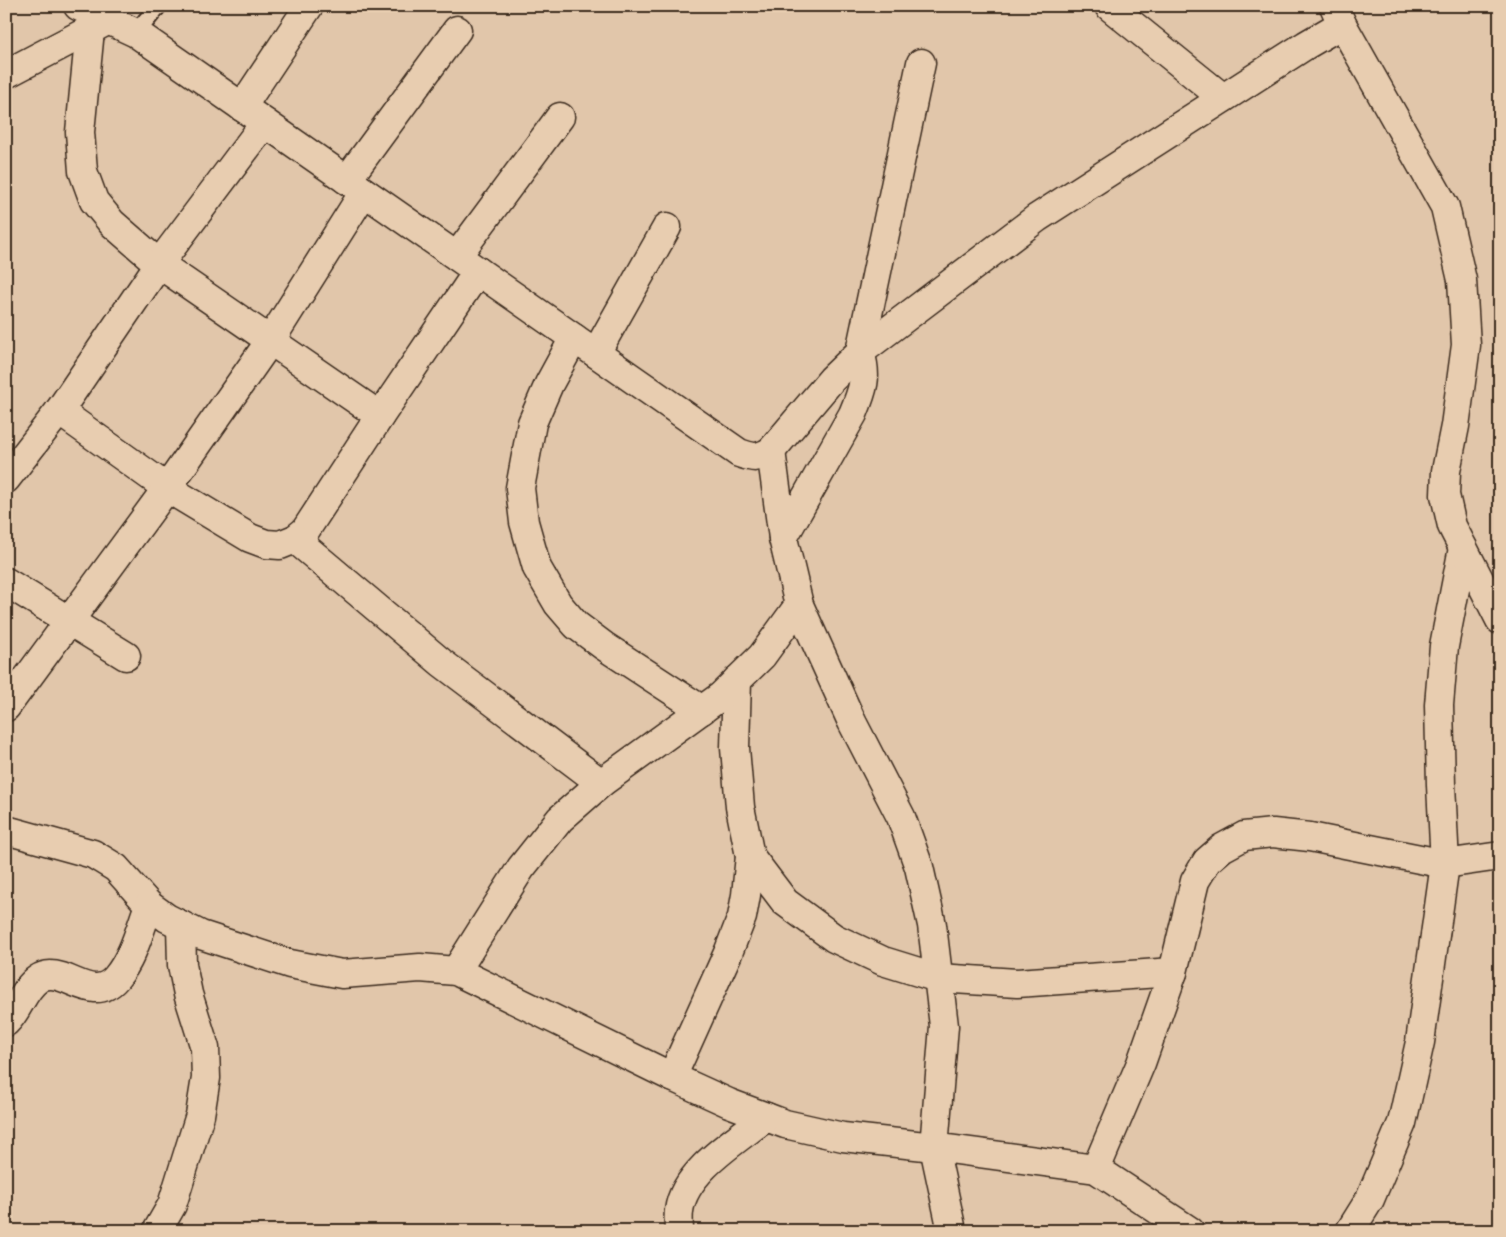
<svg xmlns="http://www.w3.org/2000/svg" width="1506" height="1237" viewBox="0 0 1506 1237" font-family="Mali,sans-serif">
<rect width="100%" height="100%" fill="#e1c6aa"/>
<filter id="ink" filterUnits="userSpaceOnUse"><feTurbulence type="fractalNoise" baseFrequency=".02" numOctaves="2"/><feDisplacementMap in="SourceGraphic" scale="10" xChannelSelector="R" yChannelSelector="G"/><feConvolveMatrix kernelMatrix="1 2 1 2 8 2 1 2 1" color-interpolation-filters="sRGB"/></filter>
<g filter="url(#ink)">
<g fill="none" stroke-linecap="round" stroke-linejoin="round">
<g stroke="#3b2a1e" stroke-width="20">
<polyline id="lane" points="136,33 158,6"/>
</g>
<g stroke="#3b2a1e" stroke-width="31">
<g id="street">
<polyline points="1109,6 1223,98"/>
<polyline points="90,30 80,132 83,171 94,201 112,223 159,264 380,416"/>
<polyline points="6,74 103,23"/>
<polyline points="242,107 309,6"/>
<polyline points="347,180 457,30"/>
<polyline points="457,256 560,117"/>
<polyline points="574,338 549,384 532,423 520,488 524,522 537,568 558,604 576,625 604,646 702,710"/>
<polyline points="596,353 667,227"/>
<polyline points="59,411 167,488 250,538 266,544 280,545 295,539 305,531 380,416 478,271"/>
<polyline points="771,451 783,538 799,605 852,722 901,817 919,867 932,925 944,1026 934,1147 952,1231"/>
<polyline points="6,479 59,411 159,264 265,123"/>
<path d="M783,538L853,414C863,390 868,377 860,352L921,63"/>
<polyline points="295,539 442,663 601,783"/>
<polyline points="6,582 126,656"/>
<polyline points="737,680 735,748 740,807 750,856 785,902 834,938 883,961 938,978 1017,983 1173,972"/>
<polyline points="6,707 167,488 270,341 364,192"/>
<polyline points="6,830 93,854 116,868 149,905 167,918 201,935 290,964 342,974 420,968 456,971 672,1077 729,1103 785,1124 843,1137 934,1147 1096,1169 1190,1231"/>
<polyline points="456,971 521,868 560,819 601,783 721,696 762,656 799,605"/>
<path d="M6,1022C19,1010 23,989 38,979C62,962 91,1007 116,978C133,958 140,929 149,905"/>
<polyline points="672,1077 728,953 742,917 746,895 750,856"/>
<polyline points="1096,1169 1141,1063 1173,972 1195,881 1207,861 1222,848 1244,836 1273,833 1310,837 1445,864 1500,856"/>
<polyline points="157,1231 172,1205 200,1115 206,1078 205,1048 188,994 182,965 181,925"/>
<path d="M679,1231C679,1224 678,1218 679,1211C684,1171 737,1140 766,1117"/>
<polyline points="1350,1231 1370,1199 1402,1123 1420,1042 1445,864 1441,785 1439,705 1444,646 1463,548"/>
</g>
</g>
<g stroke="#3b2a1e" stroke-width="31">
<g id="secondary">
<path d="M78,6L136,33L739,453C753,458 758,459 771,451L832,379L860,352L1037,218L1306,45L1342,24L1334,6"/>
<polyline points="1342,24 1445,207 1462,280 1466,345 1455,426 1446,471 1445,495 1452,526 1500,620"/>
</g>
</g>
<use href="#lane" stroke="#e8cdb0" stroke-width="16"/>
<use href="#street" stroke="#e8cdb0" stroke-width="28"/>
<use href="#secondary" stroke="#e8cdb0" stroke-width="28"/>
</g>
</g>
<rect width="1506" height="1237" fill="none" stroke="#e8cdb0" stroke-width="25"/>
<rect x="12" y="12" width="1481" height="1212" fill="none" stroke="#3b2a1e" stroke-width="2" filter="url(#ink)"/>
</svg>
